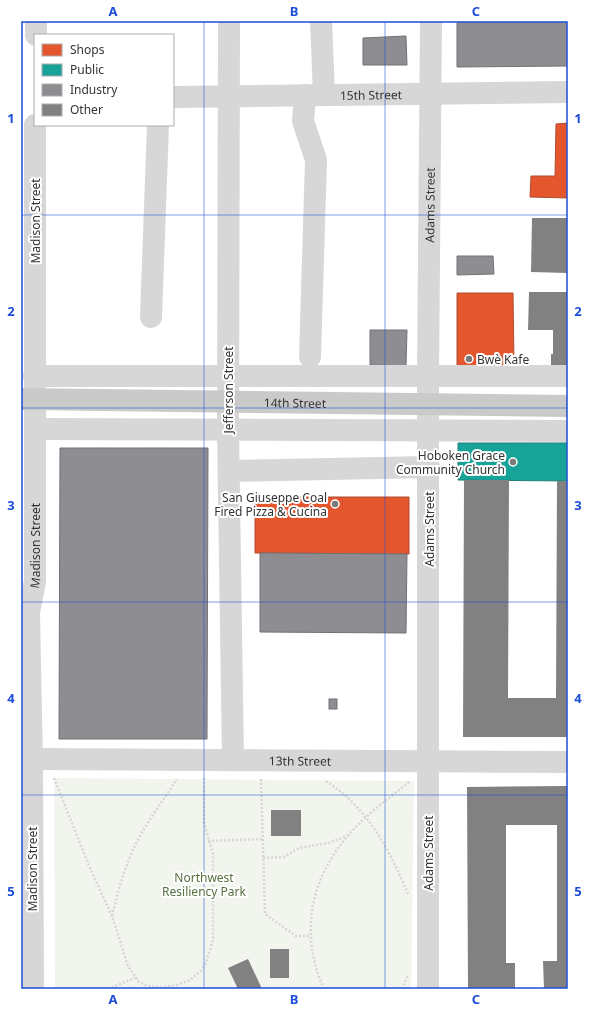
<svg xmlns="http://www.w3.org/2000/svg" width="589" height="1010" viewBox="0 0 589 1010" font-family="'Noto Sans',sans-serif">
<rect width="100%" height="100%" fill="#fff"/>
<polygon fill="#f1f5ed" points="57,778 412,781 414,783 411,989 55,989 54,780"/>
<g fill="#e4572e" stroke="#af4c30">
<polygon points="568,123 568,198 530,197 531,176 555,176 556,124"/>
<polygon points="457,293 513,293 514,365 457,366"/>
<polygon points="255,497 409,497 409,554 255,553"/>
</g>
<polygon fill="#17a398" stroke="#1f817a" points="458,443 568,443 568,481 458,480"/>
<g fill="#8d8d92" stroke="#727276">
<polygon points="457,21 568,21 568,66 457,67"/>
<polygon points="406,36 407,65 363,65 363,38"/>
<polygon points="457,256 493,256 494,274 457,275"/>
<polygon points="370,330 407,330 406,366 370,365"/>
<polygon points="60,448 208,448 207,739 59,739"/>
<polygon points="260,553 407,554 406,633 260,632"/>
<rect x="329" y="699" width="8" height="10"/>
</g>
<g fill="#818181">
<polygon points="532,218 568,218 568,273 531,272"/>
<polygon points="529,292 568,292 568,368 551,368 551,354 553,354 553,330 528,330"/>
<polygon points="464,480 509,480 508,698 556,698 557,481 568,481 568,737 463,737"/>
<polygon points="568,786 568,989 544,989 543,961 557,961 557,825 506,825 506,963 515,963 515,989 468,989 467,787"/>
<rect x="271" y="810" width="30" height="26"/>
<rect x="270" y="949" width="19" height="29"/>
<polygon points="248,959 262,989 238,989 228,968"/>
</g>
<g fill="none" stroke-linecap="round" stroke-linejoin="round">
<g stroke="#d6d6d6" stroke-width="2.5" stroke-dasharray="2 2" stroke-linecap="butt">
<polyline points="54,778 90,868 112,916 128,966 139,982 147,986 162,987 177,985 190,980 201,971 206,963 213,940 213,854 204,823 204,778"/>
<polyline points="261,779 265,914 296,936 310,936"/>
<path d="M326,781C368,808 389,849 408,894"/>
<polyline points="208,841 263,839"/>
<polyline points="263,858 284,857 299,848 328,843 347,836"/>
<path d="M112,916C117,896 122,876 130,857C141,829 161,804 177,779"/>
<polyline points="108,989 135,978"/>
<path d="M324,989C298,932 311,874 354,829C370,811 391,797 410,781"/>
<polyline points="402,989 408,975"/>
</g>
<g stroke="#d7d7d7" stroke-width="22">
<polyline points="229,21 228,430 233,760"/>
<polyline points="321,21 324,95"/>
<polyline points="36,35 36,21"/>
<polyline points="305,95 303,121 316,160 310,357"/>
<path id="s1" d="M173,97L568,92"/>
<polyline points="151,317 158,125"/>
<polyline points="34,376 568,376"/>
<polyline points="35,429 568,431"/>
<polyline points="229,471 429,467"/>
<path id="s2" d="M32,759L568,762"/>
<path id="s3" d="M33,989L32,764L29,613L35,581V125"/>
<path id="s4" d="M428,989V377L431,21"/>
</g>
<path stroke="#cacaca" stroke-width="22" id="s5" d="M21,399L568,406"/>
</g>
<path fill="none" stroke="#1d4ed8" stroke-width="1" stroke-opacity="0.55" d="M204,21V989M385,21V989M21,215H568M21,408H568M21,602H568M21,795H568"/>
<g fill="#7a7a7a" stroke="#fff" stroke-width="1.5">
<circle cx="469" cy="359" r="4"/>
<circle cx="513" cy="462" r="4"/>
<circle cx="335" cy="504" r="4"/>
</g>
<g text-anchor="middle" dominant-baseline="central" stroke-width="4" stroke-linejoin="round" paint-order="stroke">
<g font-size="12" fill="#333" stroke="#fff">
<text stroke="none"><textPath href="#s1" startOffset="198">15th Street</textPath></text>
<text stroke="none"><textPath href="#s4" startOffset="784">Adams Street</textPath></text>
<text transform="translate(35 221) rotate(-90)">Madison Street</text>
<text transform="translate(228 390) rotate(-90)">Jefferson Street</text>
<text stroke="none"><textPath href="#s5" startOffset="274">14th Street</textPath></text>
<text transform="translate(429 529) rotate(-90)">Adams Street</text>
<text stroke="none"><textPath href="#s3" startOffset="444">Madison Street</textPath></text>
<text stroke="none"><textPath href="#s2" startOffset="268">13th Street</textPath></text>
<text transform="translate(428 853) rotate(-90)">Adams Street</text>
<text transform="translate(32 869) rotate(-90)">Madison Street</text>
</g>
<g font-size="12" fill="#333" stroke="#fff" text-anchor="end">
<text x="477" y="359" text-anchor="start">Bwè Kafe</text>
<text x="505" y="455">Hoboken Grace<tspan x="505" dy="14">Community Church</tspan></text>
<text x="327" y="497">San Giuseppe Coal<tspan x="327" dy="14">Fired Pizza &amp; Cucina</tspan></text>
</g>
<g font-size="12" fill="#56703f" stroke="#fff">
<text x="204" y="877">Northwest<tspan x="204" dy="14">Resiliency Park</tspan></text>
</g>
</g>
<rect width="589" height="1010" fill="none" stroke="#ffffff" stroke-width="44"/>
<rect x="34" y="34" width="140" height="92" fill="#ffffff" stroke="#adadad"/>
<rect x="42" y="44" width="20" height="12" fill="#e4572e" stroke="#adadad"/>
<text x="70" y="54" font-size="12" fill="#333333">Shops</text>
<rect x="42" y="64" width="20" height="12" fill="#17a398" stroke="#adadad"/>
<text x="70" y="74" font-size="12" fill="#333333">Public</text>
<rect x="42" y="84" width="20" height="12" fill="#8d8d92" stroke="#adadad"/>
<text x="70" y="94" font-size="12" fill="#333333">Industry</text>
<rect x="42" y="104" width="20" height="12" fill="#818181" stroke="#adadad"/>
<text x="70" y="114" font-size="12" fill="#333333">Other</text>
<rect x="22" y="22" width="545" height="966" fill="none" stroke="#1d4ed8" stroke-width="1.5"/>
<g font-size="13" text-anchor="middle" font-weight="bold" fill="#1d4ed8">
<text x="113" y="16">A</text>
<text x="294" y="16">B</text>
<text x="476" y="16">C</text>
<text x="11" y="123">1</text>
<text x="578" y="123">1</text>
<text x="11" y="316">2</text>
<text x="578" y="316">2</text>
<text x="11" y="510">3</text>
<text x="578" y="510">3</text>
<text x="11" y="703">4</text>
<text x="578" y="703">4</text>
<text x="11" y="896">5</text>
<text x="578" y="896">5</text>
<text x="113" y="1004">A</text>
<text x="294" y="1004">B</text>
<text x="476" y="1004">C</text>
</g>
</svg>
